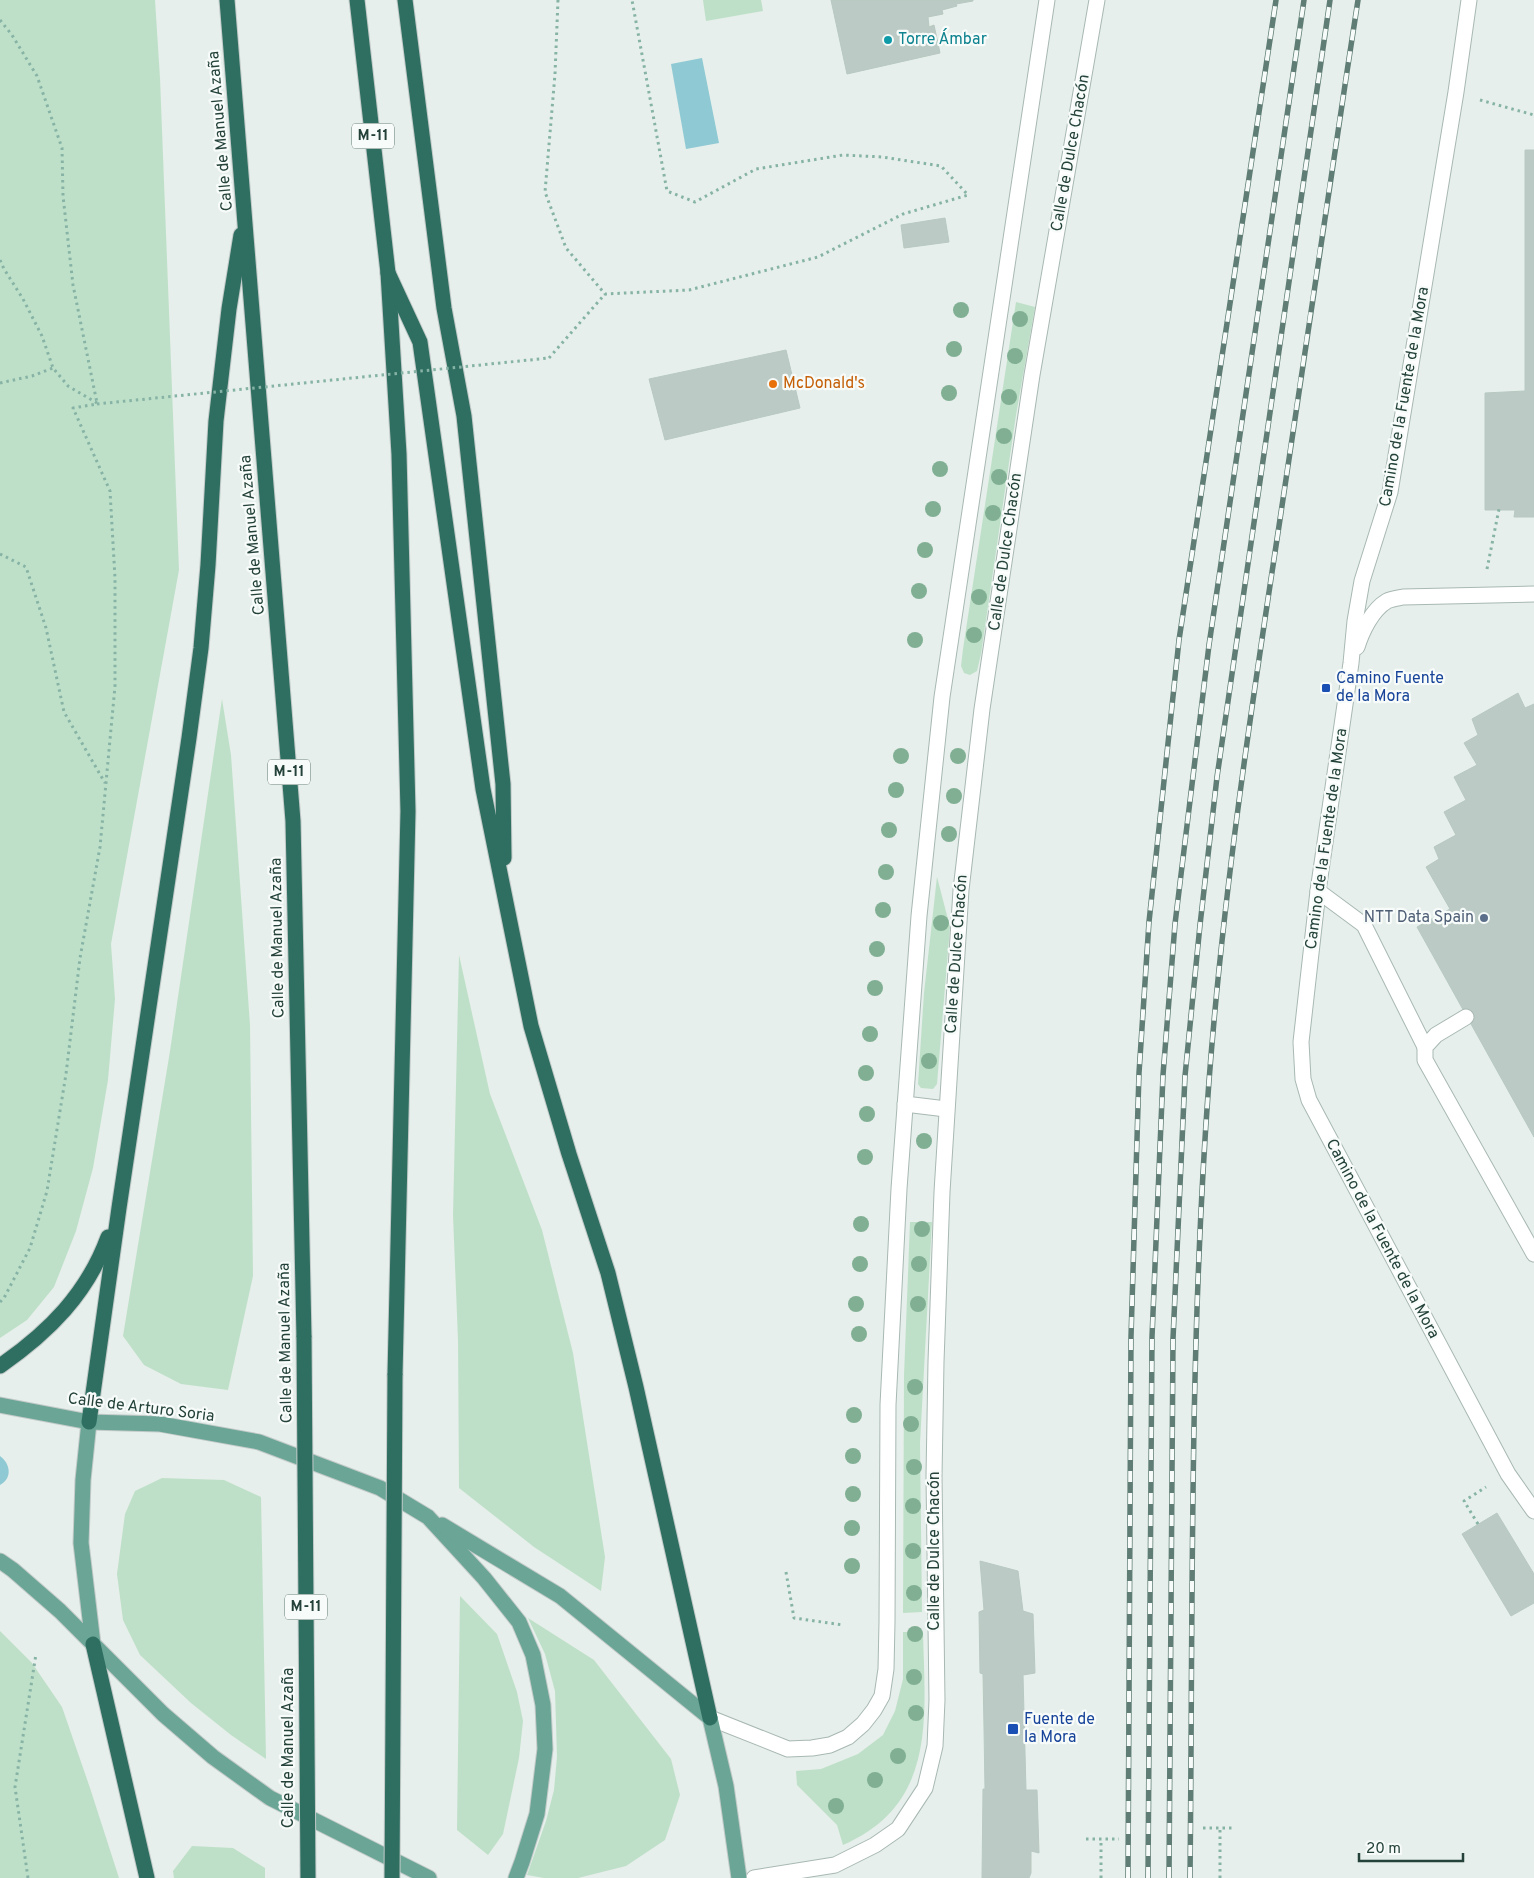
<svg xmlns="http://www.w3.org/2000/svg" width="1534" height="1878" viewBox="0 0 1534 1878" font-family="Overpass,sans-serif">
<rect width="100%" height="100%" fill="#e6efeb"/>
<g fill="#bfe0c8">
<polygon points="0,0 155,0 160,78 179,570 111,944 115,999 108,1080 93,1168 76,1231 54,1287 27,1320 0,1338"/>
<polygon points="703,0 761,0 763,11 706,21"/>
<polygon points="1016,302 1035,307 1016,415 981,654 977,671 970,675 964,673 961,666 963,649"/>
<polygon points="222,699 231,755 250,1025 253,1276 228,1390 181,1384 144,1365 123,1336 170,1051"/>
<polygon points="937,877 950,927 937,1084 933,1089 921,1088 918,1084 924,993"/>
<polygon points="459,955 490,1094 542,1230 573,1353 605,1557 601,1591 534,1547 459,1488 458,1340 453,1215"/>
<polygon points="910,1222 932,1222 920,1443 922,1612 903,1613 904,1376"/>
<polygon points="162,1478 224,1480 261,1497 266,1759 231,1735 191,1703 140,1655 123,1620 117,1574 125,1514 135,1491"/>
<polygon points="460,1596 497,1634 517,1692 523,1721 519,1758 503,1834 488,1855 457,1830"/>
<polygon points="528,1618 594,1660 671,1759 680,1795 665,1840 626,1866 578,1878 544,1878 527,1875 546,1821 554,1790 557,1757 555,1691 545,1654"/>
<polygon points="0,1631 32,1663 62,1707 90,1788 119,1878 0,1878"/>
<path d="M903,1632H923C925,1718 937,1804 843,1845L837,1825L797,1785L796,1771L821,1769L858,1754L883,1735L895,1711L903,1679Z"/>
<polygon points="192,1846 233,1848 265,1868 265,1878 174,1878 173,1871"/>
</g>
<g fill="#8ec9d4">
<polygon points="702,58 719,143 686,149 671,64"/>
<path d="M0,1456C10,1463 13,1478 0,1485Z"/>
</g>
<g fill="#bbcac4" stroke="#b8c9c2">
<polygon points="831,0 973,0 973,1 956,4 957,6 942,10 943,14 928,17 929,27 934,25 940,53 847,74"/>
<polygon points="1525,150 1534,150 1534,517 1514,517 1515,510 1485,510 1485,393 1525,391"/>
<polygon points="945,218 949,242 904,248 901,225"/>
<polygon points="786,350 800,408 665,440 649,379"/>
<polygon points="1518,693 1525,708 1534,704 1534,1137 1417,927 1450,909 1426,867 1439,859 1434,847 1456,835 1444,812 1466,800 1454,777 1477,765 1464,743 1478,735 1472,719"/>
<polygon points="1497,1513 1534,1574 1534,1603 1511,1616 1462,1534"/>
<polygon points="980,1561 1018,1571 1023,1611 1033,1614 1035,1673 1023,1675 1026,1790 1037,1790 1039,1853 1031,1851 1031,1873 1029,1878 982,1878 983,1789 985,1789 984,1728 983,1674 980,1673 979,1612 984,1610"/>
</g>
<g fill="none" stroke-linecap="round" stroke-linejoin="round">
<g stroke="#a8b8b2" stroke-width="17">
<g id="service">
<polyline points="1318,891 1364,925 1425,1047"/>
<polyline points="1466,1017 1436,1035 1425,1047 1425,1060 1534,1254"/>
</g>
</g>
<g stroke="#a8b8b2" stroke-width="17">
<g id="minor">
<polyline points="1469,0 1456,92 1390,492 1362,581 1355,621 1351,663 1318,891 1301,1042 1303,1079 1309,1100 1508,1474 1534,1511"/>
<path d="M1357,647C1362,631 1372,610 1387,601C1391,599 1398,598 1403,597L1534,594"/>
<polyline points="905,1104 946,1109"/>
<polyline points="710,1718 788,1749 812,1748 830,1745 848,1737 863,1724 874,1710 882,1696 886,1669 887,1622 888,1405 899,1189 919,916 942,697 1047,0"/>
<polyline points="754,1878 835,1865 875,1845 898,1829 925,1788 935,1746 937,1700 934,1476 936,1362 942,1192 961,890 982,709 1032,375 1097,0"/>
</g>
</g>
<g stroke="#c2cac8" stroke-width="17">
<g id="primary">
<polyline points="0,1405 89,1422 160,1424 259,1442 380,1488 428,1517 484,1578 519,1622 533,1655 543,1705 545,1749 537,1814 522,1862 516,1878"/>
<polyline points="89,1422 83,1480 81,1543 93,1644"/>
<polyline points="442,1525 560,1596 710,1718 726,1786 739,1878"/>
<polyline points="0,1561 13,1570 60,1611 163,1714 213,1757 270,1798 429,1878"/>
</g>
</g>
<g stroke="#c2cac8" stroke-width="17">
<g id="motorway">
<polyline points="227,0 293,821 304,1337"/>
<polyline points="357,0 388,273 399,454 408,811 395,1375"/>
<polyline points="405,0 444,308 464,416 503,784 504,858"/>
<polyline points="388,273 420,342 483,789 531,1026 569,1154 608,1273 636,1387 710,1718"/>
<path d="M0,1366C49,1332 87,1294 108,1237"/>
<polyline points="89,1422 119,1208 189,738 201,648 208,565 216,421 229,309 241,235"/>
<polyline points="93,1644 147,1878"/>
</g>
</g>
<g stroke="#86b3a5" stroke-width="3" stroke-dasharray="2.5 4" stroke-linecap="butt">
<polyline points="558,0 555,74 545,192 566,248 605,294 689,290 818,257 903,214 968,195 941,166 882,157 843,155 756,169 695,202 667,191 632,0"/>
<polyline points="0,20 12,35 37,76 62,148 63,196 73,285 97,403"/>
<polyline points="1480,100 1534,115"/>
<polyline points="0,260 4,269 23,299 42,336 53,368 68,386 97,403"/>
<polyline points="549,358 605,294"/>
<polyline points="0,383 32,376 53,368"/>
<polyline points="0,554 26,567 46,628 64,712 105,783"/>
<polyline points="1487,569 1499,509"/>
<polyline points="0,1302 4,1298 30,1248 47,1191 66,1074 80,958 100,847 115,686 115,578 110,491 73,408 97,404"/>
<polyline points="1478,1524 1464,1501 1486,1487"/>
<polyline points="786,1572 794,1618 843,1625"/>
<polyline points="1203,1828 1235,1828"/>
<polyline points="1086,1839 1119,1839"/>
<polyline points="28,1878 15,1787 36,1654"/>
<polyline points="1101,1878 1101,1839"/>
<polyline points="1220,1878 1220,1828"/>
</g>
<use href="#service" stroke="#fff" stroke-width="15"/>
<use href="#minor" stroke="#fff" stroke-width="15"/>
<use href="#primary" stroke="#6aa596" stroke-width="15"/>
<use href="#motorway" stroke="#2f6f62" stroke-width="15"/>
<g stroke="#5f7d75" stroke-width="5.5">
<g id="rail">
<polyline points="1128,1878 1131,1337 1139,1073 1149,922 1179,640 1276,0"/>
<polyline points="1148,1878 1152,1337 1163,1075 1175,924 1209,645 1304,0"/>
<polyline points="1169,1878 1173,1339 1185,1076 1200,925 1217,777 1330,0"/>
<path d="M1190,1878C1193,1612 1189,1346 1209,1081C1223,895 1251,710 1279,526C1305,350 1331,175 1358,0"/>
</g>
</g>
<use href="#rail" stroke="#f7fbf9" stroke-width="4" stroke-dasharray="11" stroke-linecap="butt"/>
<g stroke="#c2cac8" stroke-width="17" stroke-linecap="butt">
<g id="motorway-bridge">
<polyline points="304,1337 308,1878"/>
<polyline points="392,1878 395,1375"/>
</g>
</g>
<polyline stroke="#86b3a5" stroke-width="3" stroke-dasharray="2.5 4" stroke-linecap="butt" points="97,404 549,358"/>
<use href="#motorway-bridge" stroke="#2f6f62" stroke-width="15"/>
</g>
<g fill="#80af93">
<circle cx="961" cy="310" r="8"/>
<circle cx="1020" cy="319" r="8"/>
<circle cx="954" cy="349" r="8"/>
<circle cx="1015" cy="356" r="8"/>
<circle cx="949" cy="393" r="8"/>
<circle cx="1009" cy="397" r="8"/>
<circle cx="1004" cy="436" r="8"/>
<circle cx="940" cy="469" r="8"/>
<circle cx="999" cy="477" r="8"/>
<circle cx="933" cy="509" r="8"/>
<circle cx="993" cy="513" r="8"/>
<circle cx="925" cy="550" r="8"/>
<circle cx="919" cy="591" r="8"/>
<circle cx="979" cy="597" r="8"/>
<circle cx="974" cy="635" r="8"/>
<circle cx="915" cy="640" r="8"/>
<circle cx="901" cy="756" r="8"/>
<circle cx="958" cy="756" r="8"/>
<circle cx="896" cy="790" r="8"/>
<circle cx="954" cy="796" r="8"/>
<circle cx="889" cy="830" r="8"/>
<circle cx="949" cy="834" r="8"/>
<circle cx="886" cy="872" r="8"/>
<circle cx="883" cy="910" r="8"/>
<circle cx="941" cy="923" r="8"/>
<circle cx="877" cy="949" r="8"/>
<circle cx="875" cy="988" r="8"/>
<circle cx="870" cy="1034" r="8"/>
<circle cx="929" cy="1061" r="8"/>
<circle cx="866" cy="1073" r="8"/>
<circle cx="867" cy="1114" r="8"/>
<circle cx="924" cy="1141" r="8"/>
<circle cx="865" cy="1157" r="8"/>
<circle cx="861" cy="1224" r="8"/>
<circle cx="922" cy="1229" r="8"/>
<circle cx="860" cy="1264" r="8"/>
<circle cx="919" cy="1264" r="8"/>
<circle cx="856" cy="1304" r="8"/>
<circle cx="918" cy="1304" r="8"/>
<circle cx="859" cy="1334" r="8"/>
<circle cx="915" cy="1387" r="8"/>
<circle cx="854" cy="1415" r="8"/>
<circle cx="911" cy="1424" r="8"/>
<circle cx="853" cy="1456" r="8"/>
<circle cx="914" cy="1467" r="8"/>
<circle cx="853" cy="1494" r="8"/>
<circle cx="913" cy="1506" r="8"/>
<circle cx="852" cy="1528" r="8"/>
<circle cx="913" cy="1551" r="8"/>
<circle cx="852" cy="1566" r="8"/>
<circle cx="914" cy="1593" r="8"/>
<circle cx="915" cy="1634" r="8"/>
<circle cx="914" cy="1677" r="8"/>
<circle cx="916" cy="1713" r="8"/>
<circle cx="898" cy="1756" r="8"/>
<circle cx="875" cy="1780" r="8"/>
<circle cx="836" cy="1806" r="8"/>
</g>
<circle fill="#0f9aa8" stroke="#f7fbf9" stroke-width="2" cx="888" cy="40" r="5"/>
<circle fill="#e8710a" stroke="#f7fbf9" stroke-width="2" cx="773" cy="384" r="5"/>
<g fill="#1a4fb4" stroke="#f7fbf9" stroke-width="2">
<rect x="1321" y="683" width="10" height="10" rx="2.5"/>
<rect x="1007" y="1723" width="12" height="12" rx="2.5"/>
</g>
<circle fill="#5c6f8a" stroke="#f7fbf9" stroke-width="2" cx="1484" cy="918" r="5"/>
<g text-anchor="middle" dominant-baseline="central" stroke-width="4.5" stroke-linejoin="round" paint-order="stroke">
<g fill="#f7fbf9" stroke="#637a73" stroke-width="1">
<rect x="352" y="123.5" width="42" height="25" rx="4"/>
<rect x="268" y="759.5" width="42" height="25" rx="4"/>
<rect x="285" y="1594.5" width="42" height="25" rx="4"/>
</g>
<g font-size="15" font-weight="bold" fill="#24423a">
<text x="373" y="136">M-11</text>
<text x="289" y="772">M-11</text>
<text x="306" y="1607">M-11</text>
</g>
<g font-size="16" fill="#0d838f" stroke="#f7fbf9" text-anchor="start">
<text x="898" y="40">Torre Ámbar</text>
</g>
<g font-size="16" fill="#24423a" stroke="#f7fbf9">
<text transform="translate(221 131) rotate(-95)">Calle de Manuel Azaña</text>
<text transform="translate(1071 153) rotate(-80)">Calle de Dulce Chacón</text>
<text transform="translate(1405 397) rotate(-80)">Camino de la Fuente de la Mora</text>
<text transform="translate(253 535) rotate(-95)">Calle de Manuel Azaña</text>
<text transform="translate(1006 552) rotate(-82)">Calle de Dulce Chacón</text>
<text transform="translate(1327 839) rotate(-82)">Camino de la Fuente de la Mora</text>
<text transform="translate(278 938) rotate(-91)">Calle de Manuel Azaña</text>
<text transform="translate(957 954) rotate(-86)">Calle de Dulce Chacón</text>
<text transform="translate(1382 1239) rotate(62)">Camino de la Fuente de la Mora</text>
<text transform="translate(286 1343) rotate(-91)">Calle de Manuel Azaña</text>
<text transform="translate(141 1408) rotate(7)">Calle de Arturo Soria</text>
<text transform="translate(935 1551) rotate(-90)">Calle de Dulce Chacón</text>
<text transform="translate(289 1748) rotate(-90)">Calle de Manuel Azaña</text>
</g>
<g font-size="16" fill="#c56008" stroke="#f7fbf9" text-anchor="start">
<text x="783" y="384">McDonald's</text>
</g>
<g font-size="16" fill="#164399" stroke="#f7fbf9" text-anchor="start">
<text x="1336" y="679">Camino Fuente<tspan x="1336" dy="18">de la Mora</tspan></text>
<text x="1024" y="1720">Fuente de<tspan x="1024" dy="18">la Mora</tspan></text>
</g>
<g font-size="16" fill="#4e5e75" stroke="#f7fbf9" text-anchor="end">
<text x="1474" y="918">NTT Data Spain</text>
</g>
</g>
<path d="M1359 1853v8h104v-8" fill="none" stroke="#24423a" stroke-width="2.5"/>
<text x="1366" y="1853" font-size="15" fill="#24423a" stroke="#f7fbf9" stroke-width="4" paint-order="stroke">20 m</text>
</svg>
